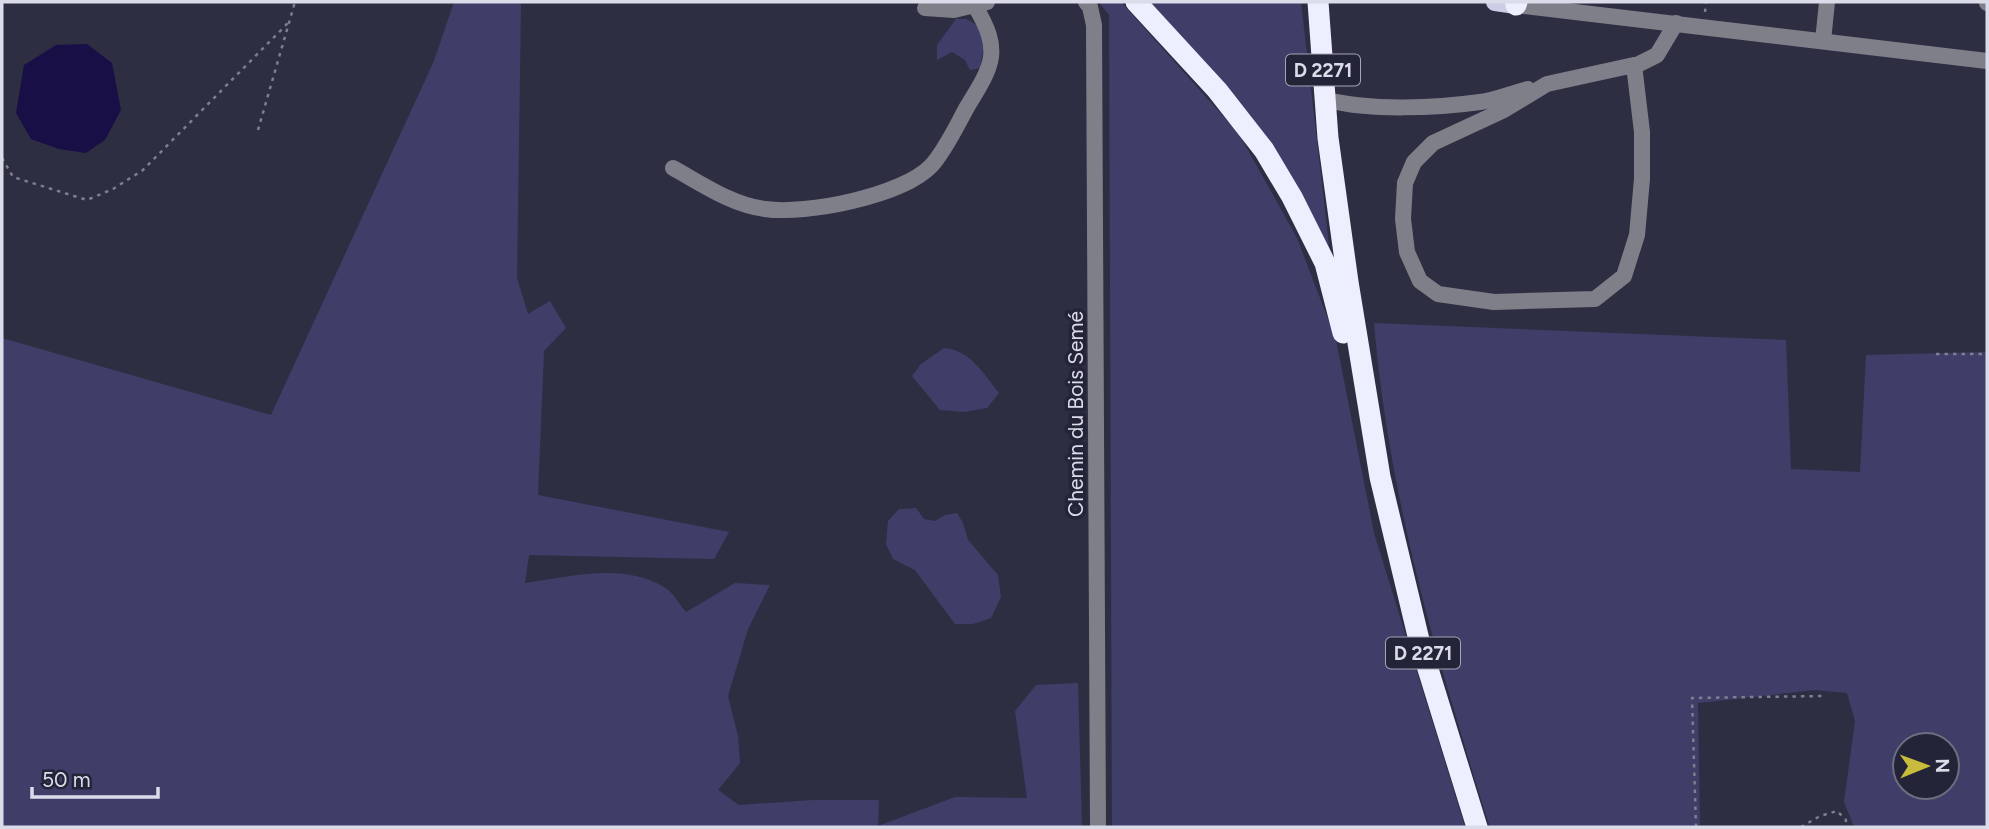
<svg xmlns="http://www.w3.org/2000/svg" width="1989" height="829" viewBox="0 0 1989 829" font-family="Figtree,sans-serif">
<rect width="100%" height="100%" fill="#2e2e43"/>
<g fill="#3f3e69" fill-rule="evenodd">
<path d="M454,2H521L517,278L528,314L550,301L566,328L544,351L538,495L729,532L714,559L529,555L525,583C570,577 621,562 664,587C673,592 679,604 686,612L735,583L770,585L748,629L728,696L738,736L740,763L718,790L739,805L813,800H879L878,826L955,797L1027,798L1015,711L1036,685L1078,683L1082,827H2V338L271,415L434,61Z"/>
<polygon points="1099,2 1121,2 1239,134 1297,238 1336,340 1374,533 1465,827 1112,827 1109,15"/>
<polygon points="1144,2 1301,2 1330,254"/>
<polygon points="956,19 967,19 982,29 985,39 980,68 970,70 965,60 952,52 937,60 937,45"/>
<path d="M1374,323L1786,340L1791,469L1860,472L1866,355L1987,352V827H1854L1844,802L1855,721L1847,693L1815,690L1698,703L1700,827H1490C1477,789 1466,749 1454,710C1416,584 1385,455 1374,323ZM1905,745H1947V787H1905Z"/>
<path d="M944,348C970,350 984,374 999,393L987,408L964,412L940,410L912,376L921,364Z"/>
<polygon points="916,508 924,519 935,521 945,515 957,513 963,523 968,540 998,575 1001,597 991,618 973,624 955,624 915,570 893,559 886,544 888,521 899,509"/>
</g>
<polygon fill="#180f46" points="87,44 112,63 121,110 105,140 86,153 59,149 31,139 16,113 24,65 56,45"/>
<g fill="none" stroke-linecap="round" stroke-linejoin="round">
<g stroke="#7d7e8f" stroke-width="2.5" stroke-dasharray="3.5 5" stroke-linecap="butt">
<polyline points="1705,12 1706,2"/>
<polyline points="258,130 295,2"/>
<polyline points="2,158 13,177 87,200 113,189 143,170 289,22"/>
<polyline points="1936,354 1987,354"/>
<polyline points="1696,827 1692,698 1822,696"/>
<polyline points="1801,827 1820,816 1837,811 1846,820 1845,827"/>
</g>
<g stroke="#7f7f8a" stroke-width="16">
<polyline points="1086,2 1090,7 1094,25 1098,827"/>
<polyline points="1987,2 1987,3"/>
<polyline points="1516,5 1987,61"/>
<polyline points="925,8 954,10 987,2"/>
<polyline points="1823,41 1827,2"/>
<polyline points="1634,65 1642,132 1642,179 1637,235 1624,276 1595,299 1494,302 1438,294 1420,281 1407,252 1403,219 1405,183 1414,162 1433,143 1504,110 1547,84 1634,65 1637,65 1657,55 1676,23"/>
<path d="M1328,100C1370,111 1437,108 1480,102C1496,100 1512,93 1528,89"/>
<path d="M673,168C702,184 732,205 765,209C806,215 902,196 931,166C945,151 957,125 967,107C993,65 1002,51 975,6"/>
</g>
<polyline stroke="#cccee5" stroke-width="18" points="1495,2 1516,5"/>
<g stroke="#edeefe" stroke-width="21">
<polyline points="1136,2 1217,90 1264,150 1292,197 1325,263 1343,333"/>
<polyline points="1318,2 1328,138 1348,282 1380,477 1419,640 1477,827"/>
<polyline points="1516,5 1517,2"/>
</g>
</g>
<g text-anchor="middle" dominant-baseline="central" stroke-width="7" stroke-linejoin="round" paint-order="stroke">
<g fill="#242438" stroke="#a4a5b5" stroke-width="2">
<rect x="1286" y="54.5" width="74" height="31" rx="5"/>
<rect x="1386" y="637.5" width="74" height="31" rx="5"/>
</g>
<g font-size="19" font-weight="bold" fill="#dbdcea">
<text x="1323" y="70">D 2271</text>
<text x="1423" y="653">D 2271</text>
</g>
<g font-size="21" fill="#dbdcea" stroke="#242438">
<text transform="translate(1075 414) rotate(-90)">Chemin du Bois Semé</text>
</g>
</g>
<rect width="1989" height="829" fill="none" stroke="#dbdcea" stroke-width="7"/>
<g transform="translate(1926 766) rotate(89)"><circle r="33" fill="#242438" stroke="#6d6e7f" stroke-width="2"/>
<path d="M0-5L12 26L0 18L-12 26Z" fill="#c9bb3b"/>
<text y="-10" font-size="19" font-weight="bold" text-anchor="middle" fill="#dbdcea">N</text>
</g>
<path d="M32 787v10h126v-10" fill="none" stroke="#dbdcea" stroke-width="3.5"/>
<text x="42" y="787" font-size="21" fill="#dbdcea" stroke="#242438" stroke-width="5" paint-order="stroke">50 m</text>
</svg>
